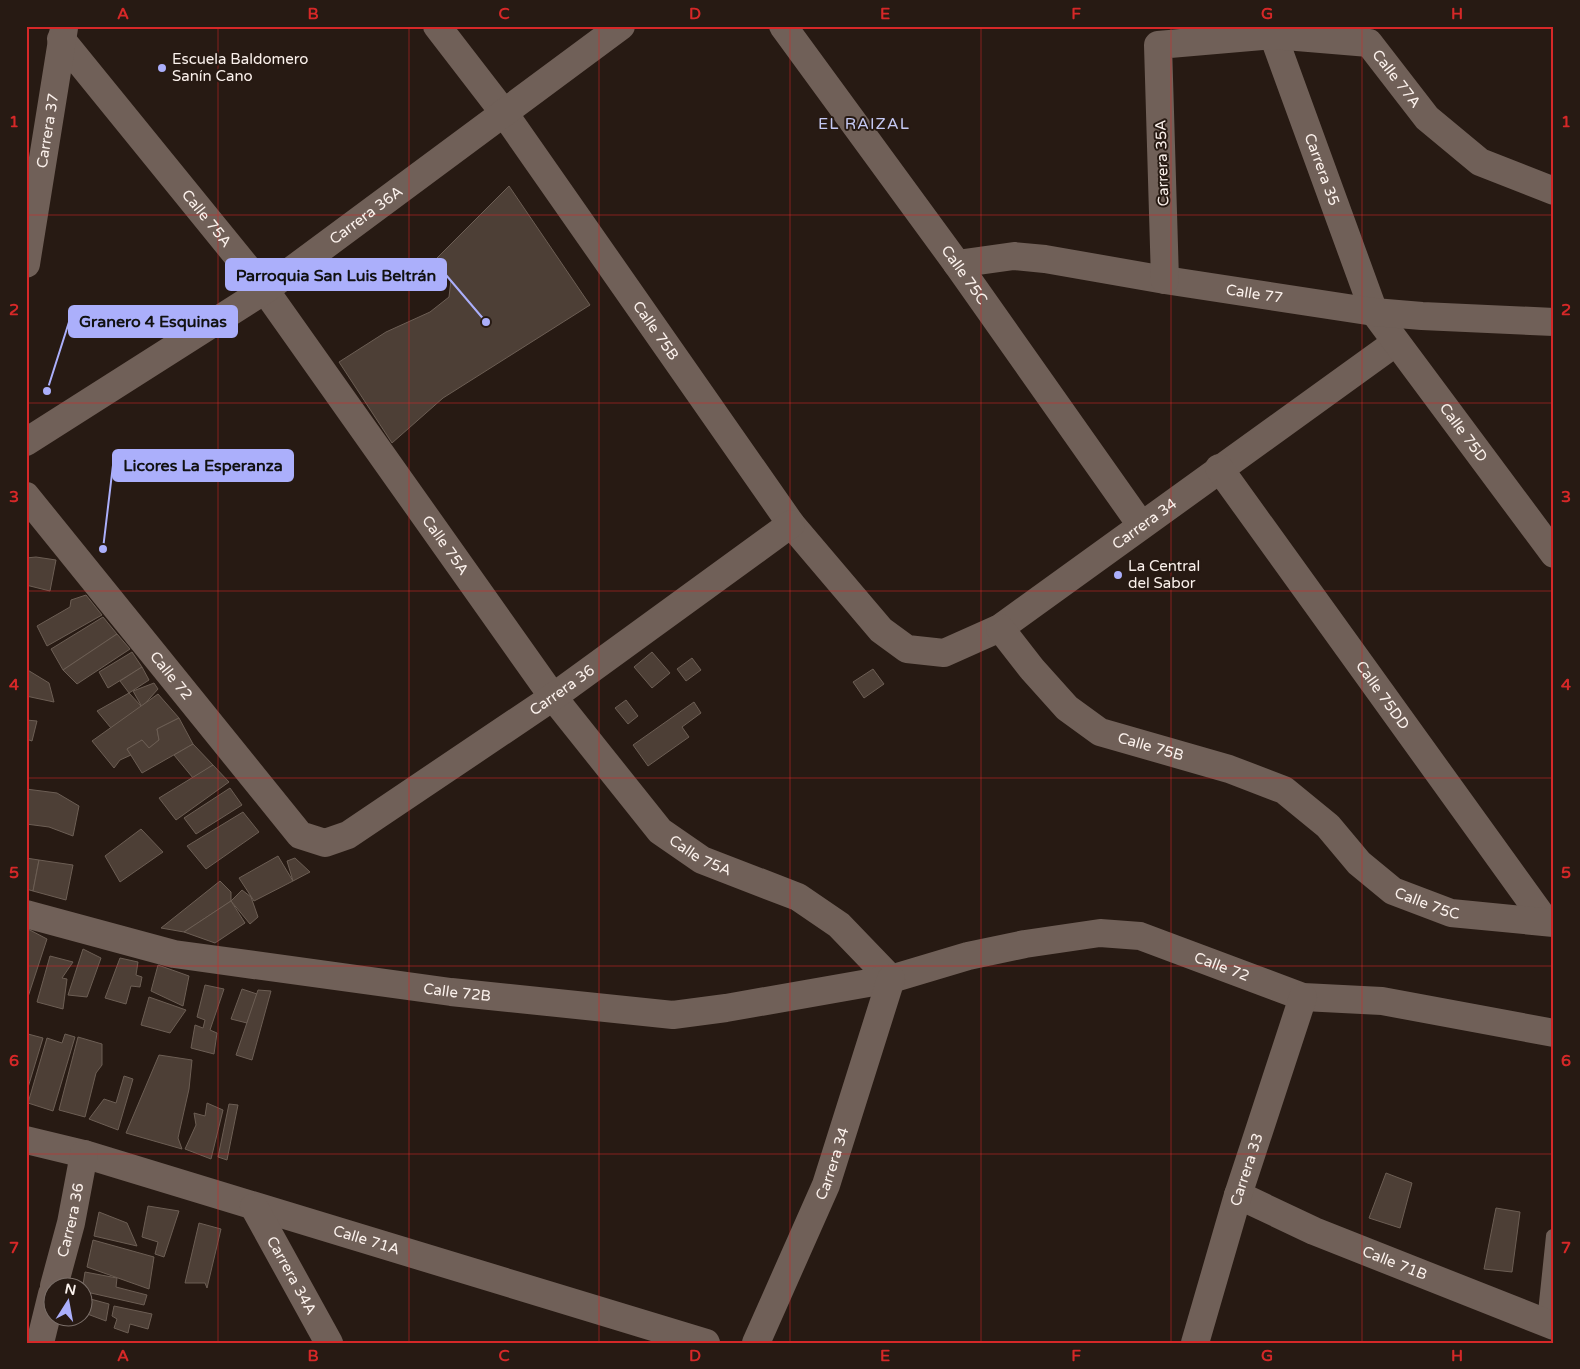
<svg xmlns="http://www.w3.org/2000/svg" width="1580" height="1369" viewBox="0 0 1580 1369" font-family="'Varela Round',sans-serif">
<rect width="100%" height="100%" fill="#271a13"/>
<g fill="#4d3f36" stroke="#6c5e54">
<polygon points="509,186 590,305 443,398 392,443 339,362 386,332 430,312 449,297 451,280 433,262"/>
<polygon points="36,557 56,560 50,591 26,585 26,558"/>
<polygon points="86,595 102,615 47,646 37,626 70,607 71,600"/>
<polygon points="103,617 117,634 63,670 51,649"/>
<polygon points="117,634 130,649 77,684 63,670"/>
<polygon points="132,652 142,667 108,688 99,672"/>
<polygon points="652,652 670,673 652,688 634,667"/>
<polygon points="692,658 701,670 686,681 677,669"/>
<polygon points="142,667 149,680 129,693 120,681"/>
<polygon points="26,669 49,683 54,702 26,696"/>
<polygon points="873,669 884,684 864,698 853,682"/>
<polygon points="154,683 158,689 142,707 133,691"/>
<polygon points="129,693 142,707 111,728 97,711"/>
<polygon points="158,694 179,718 157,729 159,740 149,748 142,740 127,749 131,755 120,760 114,768 92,741"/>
<polygon points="626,700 638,716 628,724 615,708"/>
<polygon points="694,702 701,713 682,727 689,737 648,766 633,745"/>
<polygon points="179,718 193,744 142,773 127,749 142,740 149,748 159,740 157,729"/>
<polygon points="26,720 37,721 32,741 26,739"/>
<polygon points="193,744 213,765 193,778 174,755"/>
<polygon points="213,765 229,782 176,820 159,798"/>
<polygon points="230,788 242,805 196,834 184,818"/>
<polygon points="26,789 57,793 79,806 73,836 49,827 26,824"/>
<polygon points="243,812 259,832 206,869 187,846"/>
<polygon points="141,829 163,852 120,882 105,856"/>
<polygon points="278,856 293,881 254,901 239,878"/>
<polygon points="26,858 39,860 33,891 26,889"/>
<polygon points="295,858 310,872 293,881 287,861"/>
<polygon points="39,860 73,865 66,900 33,891"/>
<polygon points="220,881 231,892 231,901 184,932 161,928"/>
<polygon points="242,890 251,897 258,917 250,924 231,901"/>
<polygon points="231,901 245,923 215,943 184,932"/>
<polygon points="26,928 47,939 26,1003"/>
<polygon points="83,949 101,958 87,997 68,995"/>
<polygon points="50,956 73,962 62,978 67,979 63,1009 37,1002"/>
<polygon points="120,958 138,962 136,975 142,977 140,987 131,986 126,1004 105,998"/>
<polygon points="158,965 189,976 183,1006 151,991"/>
<polygon points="205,985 224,989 210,1030 217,1033 214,1054 191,1048 195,1025 203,1028 205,1020 197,1017"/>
<polygon points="242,989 257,994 247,1023 231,1019"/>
<polygon points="258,990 271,991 252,1060 236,1055"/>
<polygon points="149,997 186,1010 170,1033 141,1025"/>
<polygon points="28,1034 43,1038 26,1094 26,1038"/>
<polygon points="65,1034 75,1037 53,1111 28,1103 47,1038 62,1043"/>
<polygon points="78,1037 102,1044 102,1065 96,1073 85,1117 59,1110"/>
<polygon points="159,1055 192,1060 189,1089 178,1138 182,1149 126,1133"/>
<polygon points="124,1076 133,1079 118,1130 89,1119 104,1099 116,1103"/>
<polygon points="207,1103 223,1110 211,1159 185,1149 196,1125 194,1113 205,1116"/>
<polygon points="229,1104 238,1105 227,1160 218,1157"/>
<polygon points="1386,1173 1412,1183 1400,1228 1369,1218"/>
<polygon points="148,1206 179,1211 164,1257 155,1254 158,1242 142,1237"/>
<polygon points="1496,1208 1520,1212 1512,1272 1484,1269"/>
<polygon points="99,1212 127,1223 137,1246 94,1236"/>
<polygon points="199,1223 221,1229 207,1288 205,1283 185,1283"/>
<polygon points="93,1240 154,1257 149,1289 87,1267"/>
<polygon points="85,1272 117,1278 116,1287 147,1295 144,1305 82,1291"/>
<polygon points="83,1297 109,1304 106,1321 82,1312"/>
<polygon points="114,1306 152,1314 148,1329 130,1324 128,1333 114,1328 117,1319 112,1316"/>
</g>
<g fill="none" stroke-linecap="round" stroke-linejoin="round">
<polyline stroke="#706058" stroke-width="14" points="1544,1322 1553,1236"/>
<g stroke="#706058" stroke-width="28">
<path id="s1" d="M437,26L504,113L791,524L881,630L907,649L944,653L1000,628L1395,343"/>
<path id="s2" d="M783,26L957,264L1141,525"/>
<path id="s3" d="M1274,26L1273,35L1374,312L1554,554"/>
<path id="s4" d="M61,39L265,290L553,697L660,831L702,860L798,897L839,925L891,979"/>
<path id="s5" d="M26,264L64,28"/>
<path id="s6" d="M957,264L1014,256L1045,259L1165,280L1374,312L1422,316L1554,322"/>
<path id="s7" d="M1165,280L1158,45L1273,35L1369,43L1427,118L1480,162L1554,191"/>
<path id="s8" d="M26,442L265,290L621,26"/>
<path id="s9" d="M1219,468L1546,922"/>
<path id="s10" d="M26,496L300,835L325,843L348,835L553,697L791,524"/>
<path id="s11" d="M1000,628L1032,669L1067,708L1100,732L1229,769L1284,790L1328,826L1359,863L1393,891L1451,913L1554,923"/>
<path id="s12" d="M26,914L174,954L451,992L673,1015L726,1008L891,979L968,956L1025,944L1100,933L1140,936L1303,997L1382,1001L1554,1033"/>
<path id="s13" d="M26,1140L84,1154L706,1343"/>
<path id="s14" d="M1238,1195L1314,1231L1554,1326"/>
<path id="s15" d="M254,1207L329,1343"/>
<path id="s16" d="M54,1286L71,1223L84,1154"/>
<polyline points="40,1343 52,1294"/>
<path id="s17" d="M756,1343L826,1185L891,979"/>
<path id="s18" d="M1195,1343L1238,1195L1303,997"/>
</g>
</g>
<path fill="none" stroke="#d62828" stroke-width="1" stroke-opacity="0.55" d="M218,26V1343M409,26V1343M599,26V1343M790,26V1343M981,26V1343M1171,26V1343M1362,26V1343M26,215H1554M26,403H1554M26,591H1554M26,778H1554M26,966H1554M26,1154H1554"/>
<g fill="#abaffb" stroke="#271a13" stroke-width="2">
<circle cx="162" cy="68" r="5"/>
<circle cx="1118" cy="575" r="5"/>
</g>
<g text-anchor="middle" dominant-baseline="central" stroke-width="4" stroke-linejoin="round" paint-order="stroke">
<g font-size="15" fill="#fbf1ec" stroke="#271a13" text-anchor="start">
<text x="172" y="59">Escuela Baldomero<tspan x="172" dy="17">Sanín Cano</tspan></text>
<text x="1128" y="566">La Central<tspan x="1128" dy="17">del Sabor</tspan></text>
</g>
<g font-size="15" fill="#fbf1ec" stroke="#271a13">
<text stroke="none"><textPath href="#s7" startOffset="492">Calle 77A</textPath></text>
<text stroke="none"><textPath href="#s5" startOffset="135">Carrera 37</textPath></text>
<text transform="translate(1162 163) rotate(-92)">Carrera 35A</text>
<text stroke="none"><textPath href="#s3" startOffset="152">Carrera 35</textPath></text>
<text stroke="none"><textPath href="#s8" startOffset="409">Carrera 36A</textPath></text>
<text stroke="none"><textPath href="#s4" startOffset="231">Calle 75A</textPath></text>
<text stroke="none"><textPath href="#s2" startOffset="308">Calle 75C</textPath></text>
<text stroke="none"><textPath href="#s6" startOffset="301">Calle 77</textPath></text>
<text stroke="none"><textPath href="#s1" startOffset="375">Calle 75B</textPath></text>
<text stroke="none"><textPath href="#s3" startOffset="454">Calle 75D</textPath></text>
<text stroke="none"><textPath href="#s1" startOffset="1059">Carrera 34</textPath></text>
<text stroke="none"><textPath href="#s4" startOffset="636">Calle 75A</textPath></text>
<text stroke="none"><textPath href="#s10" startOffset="231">Calle 72</textPath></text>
<text stroke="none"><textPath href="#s10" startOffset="745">Carrera 36</textPath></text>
<text stroke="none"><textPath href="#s9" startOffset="280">Calle 75DD</textPath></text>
<text stroke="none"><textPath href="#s11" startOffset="198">Calle 75B</textPath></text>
<text stroke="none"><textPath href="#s4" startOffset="1041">Calle 75A</textPath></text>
<text stroke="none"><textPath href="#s11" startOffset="524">Calle 75C</textPath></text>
<text stroke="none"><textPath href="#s12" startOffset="1219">Calle 72</textPath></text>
<text stroke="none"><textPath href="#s12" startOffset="439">Calle 72B</textPath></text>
<text stroke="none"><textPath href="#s17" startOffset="195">Carrera 34</textPath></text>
<text stroke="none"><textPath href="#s18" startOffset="181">Carrera 33</textPath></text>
<text stroke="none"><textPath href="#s16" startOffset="68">Carrera 36</textPath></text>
<text stroke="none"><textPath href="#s13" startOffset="355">Calle 71A</textPath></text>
<text stroke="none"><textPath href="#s14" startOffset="171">Calle 71B</textPath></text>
<text stroke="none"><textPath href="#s15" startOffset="78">Carrera 34A</textPath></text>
</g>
<g font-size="16" letter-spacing="1" fill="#c5c9f4" stroke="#271a13">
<text x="864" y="124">EL RAIZAL</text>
</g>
</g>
<path fill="none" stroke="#abaffb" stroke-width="2" d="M486 322L446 275M47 391L69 322M103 549L113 465"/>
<g fill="#abaffb" stroke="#271a13" stroke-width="2">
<circle cx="486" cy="322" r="5"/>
<circle cx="47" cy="391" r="5"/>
<circle cx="103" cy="549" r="5"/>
</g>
<g fill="#abaffb" stroke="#abaffb" stroke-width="2">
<rect x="226" y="259" width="220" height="31" rx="5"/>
<rect x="69" y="306" width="168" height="31" rx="5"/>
<rect x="113" y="450" width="180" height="31" rx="5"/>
</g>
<g font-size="16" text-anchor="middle" font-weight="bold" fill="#111">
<text x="336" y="281">Parroquia San Luis Beltrán</text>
<text x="153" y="327">Granero 4 Esquinas</text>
<text x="203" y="471">Licores La Esperanza</text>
</g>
<rect width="1580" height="1369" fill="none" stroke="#271a13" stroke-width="55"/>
<g transform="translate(68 1302) rotate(11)"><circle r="24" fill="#271a13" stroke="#7c706a"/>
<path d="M0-4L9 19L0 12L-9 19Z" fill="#abaffb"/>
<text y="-8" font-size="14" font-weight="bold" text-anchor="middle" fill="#fbf1ec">N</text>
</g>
<rect x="28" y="28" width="1524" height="1314" fill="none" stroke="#d62828" stroke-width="2"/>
<g font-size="16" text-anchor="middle" font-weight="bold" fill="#d62828">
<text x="123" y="19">A</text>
<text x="313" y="19">B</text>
<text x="504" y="19">C</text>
<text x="695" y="19">D</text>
<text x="885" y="19">E</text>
<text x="1076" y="19">F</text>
<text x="1267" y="19">G</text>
<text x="1457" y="19">H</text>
<text x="14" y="127">1</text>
<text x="1566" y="127">1</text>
<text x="14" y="315">2</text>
<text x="1566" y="315">2</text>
<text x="14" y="502">3</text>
<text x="1566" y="502">3</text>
<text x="14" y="690">4</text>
<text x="1566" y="690">4</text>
<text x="14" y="878">5</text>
<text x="1566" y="878">5</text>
<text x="14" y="1066">6</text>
<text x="1566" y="1066">6</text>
<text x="14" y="1253">7</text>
<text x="1566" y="1253">7</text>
<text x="123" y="1361">A</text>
<text x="313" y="1361">B</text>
<text x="504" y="1361">C</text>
<text x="695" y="1361">D</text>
<text x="885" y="1361">E</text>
<text x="1076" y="1361">F</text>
<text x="1267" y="1361">G</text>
<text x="1457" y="1361">H</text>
</g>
</svg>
